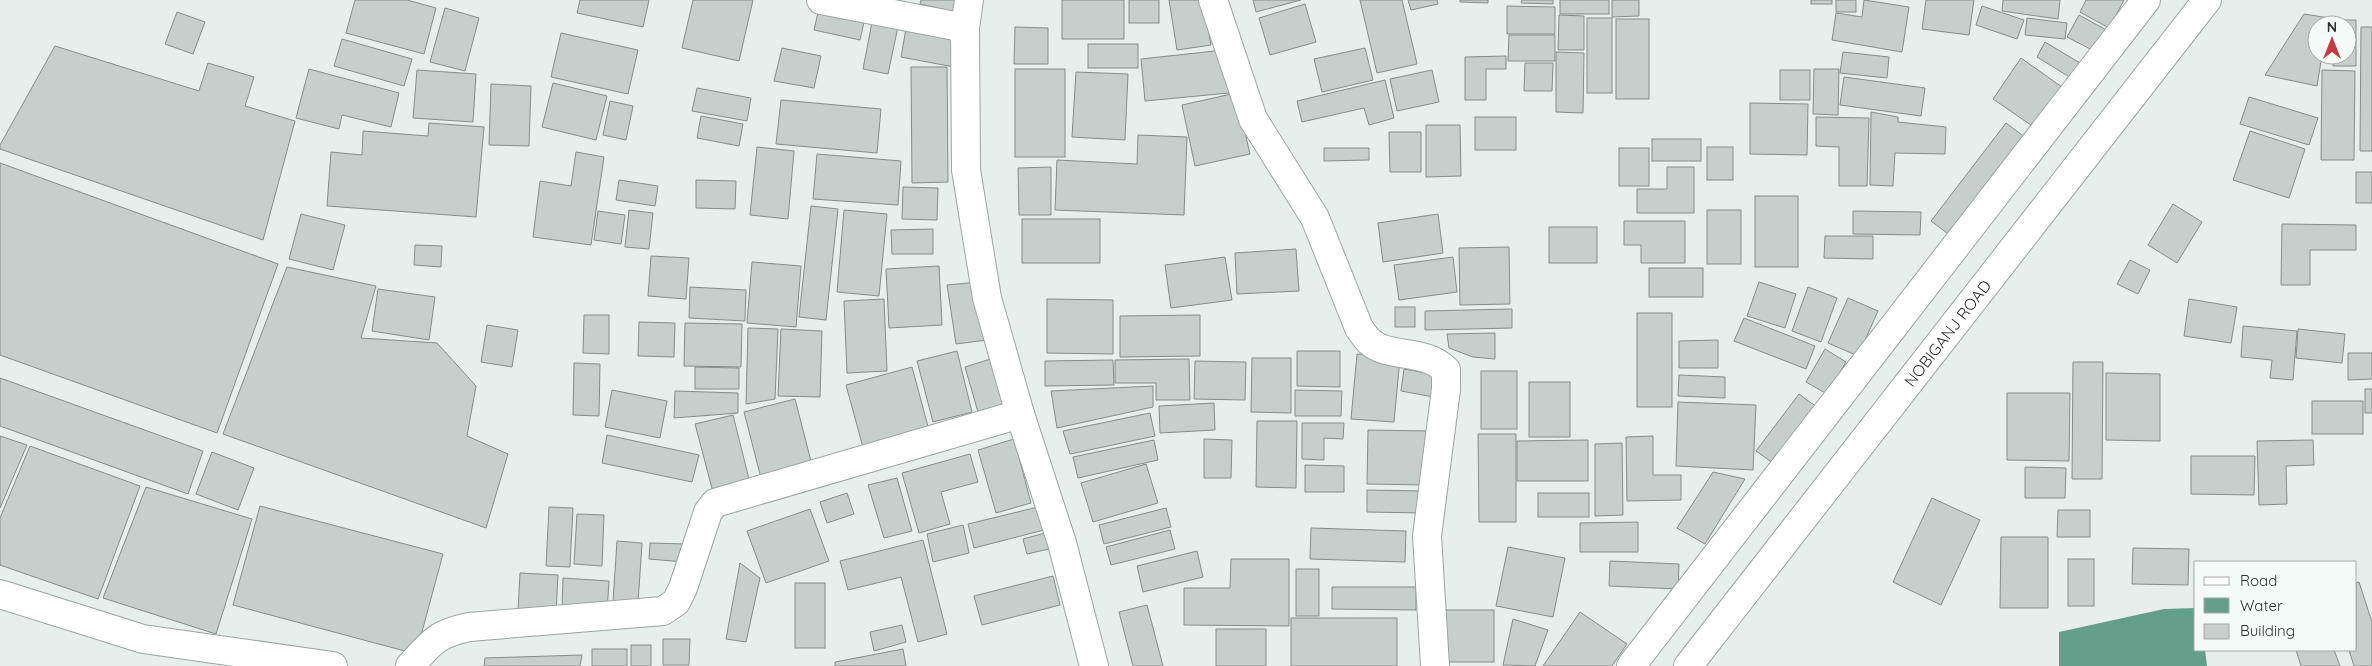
<svg xmlns="http://www.w3.org/2000/svg" width="2372" height="666" viewBox="0 0 2372 666" font-family="Quicksand,sans-serif">
<rect width="100%" height="100%" fill="#e8eeec"/>
<polygon fill="#649f8c" points="2196,608 2196,650 2205,650 2207,666 2059,666 2059,632 2164,609"/>
<g fill="#c8cecb" stroke="#868c89">
<polygon points="355,0 407,0 436,8 424,54 346,33"/>
<polygon points="580,0 649,0 643,27 577,13"/>
<polygon points="693,0 753,0 739,61 682,48"/>
<polygon points="921,0 963,0 960,13 920,4"/>
<rect x="1062" y="0" width="62" height="39"/>
<rect x="1129" y="0" width="30" height="23"/>
<polygon points="1169,0 1203,0 1211,45 1177,50"/>
<polygon points="1253,0 1301,0 1256,12"/>
<polygon points="1360,0 1402,0 1417,64 1377,73"/>
<polygon points="1408,0 1437,0 1438,4 1411,10"/>
<polygon points="1460,0 1488,0 1488,3 1460,2"/>
<polygon points="1522,0 1553,0 1553,4 1521,3"/>
<rect x="1560" y="0" width="49" height="14"/>
<polygon points="1612,0 1639,0 1639,16 1612,17"/>
<rect x="1811" y="0" width="21" height="4"/>
<rect x="1836" y="0" width="20" height="12"/>
<polygon points="1864,0 1909,7 1902,52 1832,40 1836,13 1862,17"/>
<polygon points="1926,0 1974,0 1969,35 1922,29"/>
<polygon points="2003,0 2060,0 2058,19 2002,11"/>
<polygon points="2086,0 2124,0 2109,28 2080,12"/>
<polygon points="1305,4 1316,42 1270,55 1259,18"/>
<polygon points="1507,6 1555,7 1555,34 1507,34"/>
<polygon points="1982,6 2024,20 2017,39 1976,25"/>
<polygon points="445,8 479,18 465,71 430,62"/>
<polygon points="819,8 865,18 860,40 814,30"/>
<polygon points="177,12 205,22 193,54 165,44"/>
<polygon points="2304,14 2329,18 2327,25 2317,25 2317,55 2322,55 2317,86 2265,75"/>
<polygon points="1559,15 1584,16 1584,50 1558,50"/>
<polygon points="2079,15 2110,32 2098,53 2067,37"/>
<polygon points="873,17 899,22 888,74 863,69"/>
<rect x="1587" y="18" width="25" height="75"/>
<polygon points="2027,18 2067,23 2065,39 2025,35"/>
<rect x="1616" y="19" width="33" height="80"/>
<polygon points="2333,20 2356,20 2356,66 2333,66 2333,55 2347,55 2347,25 2333,25"/>
<polygon points="907,23 960,32 954,67 901,57"/>
<polygon points="1015,27 1048,28 1048,64 1014,64"/>
<polygon points="2361,27 2372,27 2372,151 2360,151"/>
<polygon points="561,33 638,50 628,94 551,77"/>
<polygon points="1509,35 1555,35 1555,61 1508,61"/>
<polygon points="342,39 412,59 404,86 334,66"/>
<polygon points="2045,42 2080,63 2071,78 2037,57"/>
<rect x="1088" y="44" width="50" height="24"/>
<polygon points="55,46 199,91 208,63 254,77 245,106 295,121 263,240 0,149 0,145"/>
<polygon points="782,48 821,56 814,88 774,81"/>
<polygon points="1365,48 1373,80 1322,92 1314,59"/>
<polygon points="1224,50 1229,93 1145,101 1141,59"/>
<polygon points="1556,52 1584,53 1583,113 1556,112"/>
<polygon points="1843,52 1889,57 1887,78 1840,73"/>
<polygon points="1506,56 1506,69 1486,69 1486,100 1465,100 1465,57"/>
<polygon points="2021,58 2069,92 2041,132 1993,99"/>
<polygon points="1525,63 1553,63 1552,91 1524,91"/>
<polygon points="911,67 947,67 948,182 912,183"/>
<polygon points="309,69 399,93 391,127 342,115 339,129 296,118"/>
<rect x="1015" y="69" width="50" height="88"/>
<polygon points="1814,69 1839,69 1838,115 1813,114"/>
<polygon points="417,70 476,74 473,122 413,118"/>
<polygon points="1432,70 1439,102 1397,111 1390,79"/>
<rect x="1780" y="70" width="30" height="30"/>
<polygon points="2322,70 2355,71 2354,160 2321,160"/>
<polygon points="1076,72 1128,74 1125,140 1072,137"/>
<polygon points="1844,77 1925,88 1921,116 1840,105"/>
<polygon points="1385,80 1394,118 1369,125 1364,108 1302,122 1297,101"/>
<polygon points="553,83 607,96 596,140 542,127"/>
<polygon points="491,84 531,86 529,146 489,145"/>
<polygon points="697,88 751,98 747,121 692,111"/>
<polygon points="1236,93 1250,154 1195,166 1182,105"/>
<polygon points="2249,97 2318,118 2309,145 2240,124"/>
<polygon points="781,100 881,109 877,153 776,144"/>
<polygon points="610,101 633,106 626,140 603,135"/>
<polygon points="1750,103 1808,104 1807,155 1750,154"/>
<polygon points="1871,112 1898,117 1898,122 1946,127 1945,154 1895,153 1893,186 1870,185"/>
<polygon points="701,116 743,124 739,146 697,138"/>
<rect x="1475" y="117" width="41" height="33"/>
<polygon points="1816,117 1869,118 1867,186 1839,186 1839,147 1816,146"/>
<polygon points="429,123 484,127 476,217 327,206 331,152 362,155 363,131 428,136"/>
<polygon points="2006,123 2026,138 1951,236 1931,221"/>
<polygon points="1426,125 1460,125 1461,176 1426,177"/>
<polygon points="2250,131 2305,149 2289,198 2233,180"/>
<polygon points="1389,132 1421,132 1421,172 1390,172"/>
<polygon points="1138,135 1187,137 1184,215 1055,210 1057,160 1137,164"/>
<rect x="1652" y="139" width="49" height="22"/>
<polygon points="757,147 794,151 788,219 750,215"/>
<rect x="1707" y="147" width="26" height="33"/>
<polygon points="1324,148 1369,148 1369,160 1324,161"/>
<rect x="1619" y="148" width="30" height="38"/>
<polygon points="576,152 604,157 591,245 533,237 540,181 571,186"/>
<polygon points="817,154 901,161 898,205 813,199"/>
<polygon points="0,163 278,264 217,433 0,355"/>
<polygon points="1051,167 1051,215 1019,215 1018,168"/>
<polygon points="1667,167 1694,167 1694,213 1637,213 1637,189 1667,189"/>
<rect x="2356" y="172" width="16" height="31"/>
<polygon points="619,180 658,186 655,206 616,200"/>
<polygon points="696,180 736,181 735,209 696,208"/>
<polygon points="903,187 938,188 937,220 902,219"/>
<rect x="1755" y="196" width="43" height="71"/>
<polygon points="2173,204 2202,222 2177,263 2148,245"/>
<polygon points="811,206 838,209 826,320 799,317"/>
<polygon points="629,210 653,213 649,249 625,247"/>
<polygon points="844,210 887,214 879,296 837,292"/>
<rect x="1707" y="210" width="34" height="54"/>
<polygon points="598,211 625,215 621,244 594,240"/>
<polygon points="1853,211 1921,212 1920,235 1853,234"/>
<polygon points="301,214 345,225 333,270 289,259"/>
<polygon points="1438,214 1443,253 1383,262 1378,223"/>
<rect x="1022" y="219" width="78" height="44"/>
<polygon points="1624,221 1685,221 1685,263 1641,263 1641,245 1624,245"/>
<polygon points="2282,224 2356,225 2356,250 2310,250 2310,285 2281,285"/>
<rect x="1549" y="227" width="48" height="36"/>
<polygon points="933,229 933,254 892,254 891,230"/>
<polygon points="1825,236 1873,236 1873,259 1824,258"/>
<polygon points="415,245 442,246 441,267 414,265"/>
<polygon points="1509,247 1510,304 1460,305 1459,248"/>
<polygon points="1296,249 1299,291 1237,294 1235,253"/>
<polygon points="651,256 689,258 686,299 648,296"/>
<polygon points="1225,257 1232,300 1171,308 1165,265"/>
<polygon points="1453,257 1457,292 1399,300 1394,265"/>
<polygon points="2130,260 2150,270 2138,294 2117,284"/>
<polygon points="752,262 801,266 796,327 747,323"/>
<polygon points="939,266 942,325 889,328 886,269"/>
<polygon points="287,267 376,286 361,338 437,343 476,386 467,436 508,454 486,528 223,434"/>
<rect x="1649" y="268" width="54" height="29"/>
<polygon points="979,282 987,340 956,344 947,285"/>
<polygon points="1759,282 1796,294 1785,328 1747,316"/>
<polygon points="690,287 746,290 745,321 689,318"/>
<polygon points="1808,287 1837,298 1821,342 1792,331"/>
<polygon points="378,289 435,297 429,340 372,331"/>
<polygon points="1848,298 1878,311 1858,356 1828,343"/>
<polygon points="884,299 887,371 847,373 844,301"/>
<polygon points="1047,299 1113,300 1113,354 1047,353"/>
<polygon points="2189,299 2237,307 2231,343 2184,336"/>
<rect x="1395" y="307" width="20" height="20"/>
<polygon points="1512,309 1512,328 1425,330 1425,311"/>
<rect x="1637" y="313" width="35" height="94"/>
<polygon points="584,315 609,315 609,354 583,353"/>
<polygon points="1200,315 1200,356 1120,357 1120,316"/>
<polygon points="1744,318 1815,346 1806,369 1734,341"/>
<polygon points="639,322 675,323 674,357 638,356"/>
<polygon points="685,323 742,324 741,367 684,366"/>
<polygon points="487,325 518,330 512,367 481,362"/>
<polygon points="2243,326 2297,331 2293,380 2270,378 2272,360 2241,357"/>
<polygon points="748,328 778,329 775,399 746,404"/>
<polygon points="781,329 822,331 820,397 778,396"/>
<polygon points="2298,329 2345,334 2342,363 2296,358"/>
<polygon points="1495,333 1495,359 1473,357 1449,348 1447,334"/>
<polygon points="1718,340 1718,368 1679,368 1679,341"/>
<polygon points="1825,349 1846,362 1827,394 1806,382"/>
<polygon points="957,351 972,412 933,422 917,361"/>
<polygon points="1297,351 1340,351 1340,387 1297,386"/>
<polygon points="2348,353 2372,353 2372,379 2348,380"/>
<polygon points="1357,354 1400,358 1394,422 1351,419"/>
<polygon points="997,357 1010,402 978,412 965,367"/>
<polygon points="1252,358 1291,358 1291,413 1251,412"/>
<polygon points="1189,359 1190,400 1156,400 1156,383 1115,383 1115,360"/>
<polygon points="1113,360 1114,385 1045,386 1045,361"/>
<polygon points="1195,361 1246,362 1245,400 1194,399"/>
<polygon points="2073,362 2103,362 2102,479 2072,479"/>
<polygon points="574,363 600,364 599,416 573,415"/>
<polygon points="695,367 739,368 739,389 695,389"/>
<polygon points="912,367 930,434 864,451 846,385"/>
<polygon points="1404,369 1443,376 1439,398 1401,391"/>
<rect x="1481" y="371" width="36" height="58"/>
<polygon points="2106,373 2160,374 2160,441 2106,440"/>
<polygon points="1679,375 1725,377 1725,398 1678,396"/>
<polygon points="0,378 203,451 188,494 0,426"/>
<rect x="1529" y="382" width="41" height="55"/>
<polygon points="1153,386 1153,407 1057,428 1051,391"/>
<rect x="2365" y="389" width="7" height="24"/>
<polygon points="612,390 667,401 660,438 605,427"/>
<polygon points="1295,390 1342,391 1341,416 1295,416"/>
<polygon points="675,391 738,393 738,413 674,418"/>
<polygon points="2007,393 2070,393 2069,461 2007,460"/>
<polygon points="1799,394 1822,411 1780,468 1756,451"/>
<polygon points="795,399 812,465 761,478 744,412"/>
<rect x="2312" y="401" width="51" height="33"/>
<polygon points="1678,402 1756,405 1753,470 1676,466"/>
<polygon points="1214,403 1215,430 1160,433 1159,406"/>
<polygon points="1150,413 1155,436 1070,454 1063,431"/>
<polygon points="733,415 750,483 713,492 695,424"/>
<polygon points="1257,421 1297,421 1296,488 1256,487"/>
<polygon points="1302,423 1344,423 1343,439 1324,438 1324,460 1302,459"/>
<polygon points="1368,430 1428,431 1427,485 1367,484"/>
<polygon points="1478,434 1516,434 1516,522 1479,522"/>
<polygon points="607,435 699,455 692,482 602,463"/>
<polygon points="0,436 27,445 0,508"/>
<polygon points="1653,436 1653,475 1681,475 1681,500 1627,501 1626,437"/>
<polygon points="1014,439 1031,503 996,513 978,450"/>
<polygon points="1204,439 1232,440 1231,478 1204,478"/>
<polygon points="1154,440 1158,460 1078,478 1073,457"/>
<polygon points="1588,440 1588,481 1517,481 1517,441"/>
<polygon points="2313,440 2314,465 2286,466 2287,504 2259,505 2257,441"/>
<polygon points="1622,443 1623,515 1595,516 1595,444"/>
<polygon points="30,446 140,486 98,599 0,565 0,518"/>
<polygon points="212,452 254,468 238,510 196,494"/>
<polygon points="970,454 978,482 941,492 950,524 919,533 902,473"/>
<polygon points="2191,456 2255,456 2254,495 2191,494"/>
<polygon points="1146,464 1158,503 1093,522 1081,483"/>
<polygon points="1305,465 1344,466 1344,492 1305,492"/>
<polygon points="2025,467 2066,468 2065,498 2025,498"/>
<polygon points="1713,472 1745,479 1705,544 1677,528"/>
<polygon points="897,478 912,531 884,538 868,485"/>
<polygon points="146,487 252,519 216,634 103,598"/>
<polygon points="1367,490 1424,491 1423,513 1367,512"/>
<polygon points="847,493 854,514 827,523 820,502"/>
<rect x="1538" y="493" width="51" height="24"/>
<polygon points="1932,498 1980,520 1941,605 1893,582"/>
<polygon points="260,506 443,554 416,654 233,605"/>
<polygon points="549,507 573,508 570,567 546,566"/>
<polygon points="1038,507 1044,530 974,548 968,524"/>
<polygon points="1166,508 1171,527 1104,544 1099,525"/>
<polygon points="810,509 829,561 766,583 747,531"/>
<polygon points="2058,510 2090,510 2090,537 2057,537"/>
<polygon points="577,514 604,515 602,566 574,564"/>
<polygon points="1638,522 1638,552 1580,552 1580,523"/>
<polygon points="963,525 969,553 933,562 927,534"/>
<polygon points="1311,528 1406,531 1405,562 1310,559"/>
<polygon points="1170,530 1175,549 1111,565 1106,547"/>
<polygon points="1045,533 1049,549 1027,554 1023,539"/>
<polygon points="2001,537 2048,537 2048,608 2000,608"/>
<polygon points="923,540 947,634 918,642 901,577 848,590 840,561"/>
<polygon points="617,541 642,543 638,603 613,602"/>
<polygon points="650,543 686,544 684,562 649,559"/>
<polygon points="1508,547 1565,558 1553,617 1496,606"/>
<polygon points="2133,548 2189,549 2188,585 2132,584"/>
<polygon points="1197,551 1203,577 1143,592 1137,566"/>
<polygon points="1231,559 1289,559 1289,626 1184,625 1184,588 1230,588"/>
<rect x="2068" y="559" width="26" height="47"/>
<polygon points="1610,561 1679,564 1678,589 1609,586"/>
<polygon points="740,563 760,578 746,642 726,639"/>
<rect x="1296" y="569" width="23" height="47"/>
<polygon points="520,573 558,575 556,613 518,612"/>
<polygon points="1053,576 1060,605 982,625 974,596"/>
<polygon points="563,578 609,581 607,612 562,609"/>
<polygon points="2359,582 2372,622 2372,666 2354,666 2349,650 2356,650 2356,583"/>
<rect x="795" y="583" width="30" height="65"/>
<polygon points="1332,587 1416,587 1416,610 1332,609"/>
<polygon points="1147,605 1163,666 1133,666 1119,612"/>
<rect x="1437" y="610" width="57" height="52"/>
<polygon points="1580,612 1627,644 1612,666 1543,666"/>
<rect x="1291" y="618" width="106" height="48"/>
<polygon points="1513,619 1548,630 1535,666 1503,665"/>
<polygon points="902,625 906,642 874,651 870,632"/>
<rect x="1216" y="629" width="50" height="37"/>
<polygon points="663,639 690,639 689,665 663,665"/>
<rect x="631" y="645" width="20" height="21"/>
<rect x="592" y="649" width="35" height="17"/>
<polygon points="903,649 906,666 835,666 835,662"/>
<polygon points="2296,650 2334,650 2340,666 2301,666"/>
<polygon points="582,655 580,666 484,666 485,658"/>
</g>
<g fill="none" stroke-linecap="round" stroke-linejoin="round">
<g stroke="#9ea4a2" stroke-width="30">
<g id="minor">
<polyline points="821,0 965,28"/>
<polyline points="969,0 965,28 966,170 987,298 1020,414 1062,543 1094,666"/>
<path d="M1213,0L1253,119L1315,218L1359,328C1362,332 1365,337 1369,341C1388,359 1424,348 1446,370V389L1427,536L1435,666"/>
<polyline points="0,594 143,639 333,666"/>
<path d="M410,666C432,642 436,634 469,627L663,611L676,602L683,588L708,512L715,503L1020,414"/>
</g>
</g>
<g stroke="#9ea4a2" stroke-width="30">
<g id="secondary">
<polyline points="1631,666 2146,0"/>
<path id="s1" d="M1688,666L2207,0"/>
</g>
</g>
<use href="#minor" stroke="#fff" stroke-width="28"/>
<use href="#secondary" stroke="#fff" stroke-width="28"/>
</g>
<g text-anchor="middle" dominant-baseline="central" stroke-width="4.5" stroke-linejoin="round" paint-order="stroke">
<g font-size="16" fill="#2e3030" stroke="#f5fbf9">
<text stroke="none"><textPath href="#s1" startOffset="422">NOBIGANJ ROAD</textPath></text>
</g>
</g>
<rect x="2194" y="561" width="162" height="90" fill="#f5fbf9" stroke="#a5aaa9"/>
<rect x="2204" y="577" width="25" height="8" fill="#ffffff" stroke="#a5aaa9"/>
<text x="2240" y="586" font-size="15" fill="#2e3030">Road</text>
<rect x="2204" y="598" width="25" height="15" fill="#649f8c" stroke="#a5aaa9"/>
<text x="2240" y="611" font-size="15" fill="#2e3030">Water</text>
<rect x="2204" y="624" width="25" height="15" fill="#c8cecb" stroke="#a5aaa9"/>
<text x="2240" y="636" font-size="15" fill="#2e3030">Building</text>
<g transform="translate(2332 40)"><circle r="24" fill="#f5fbf9" stroke="#a5aaa9"/>
<path d="M0-4L9 19L0 12L-9 19Z" fill="#c93942"/>
<text y="-8" font-size="14" font-weight="bold" text-anchor="middle" fill="#2e3030">N</text>
</g>
</svg>
